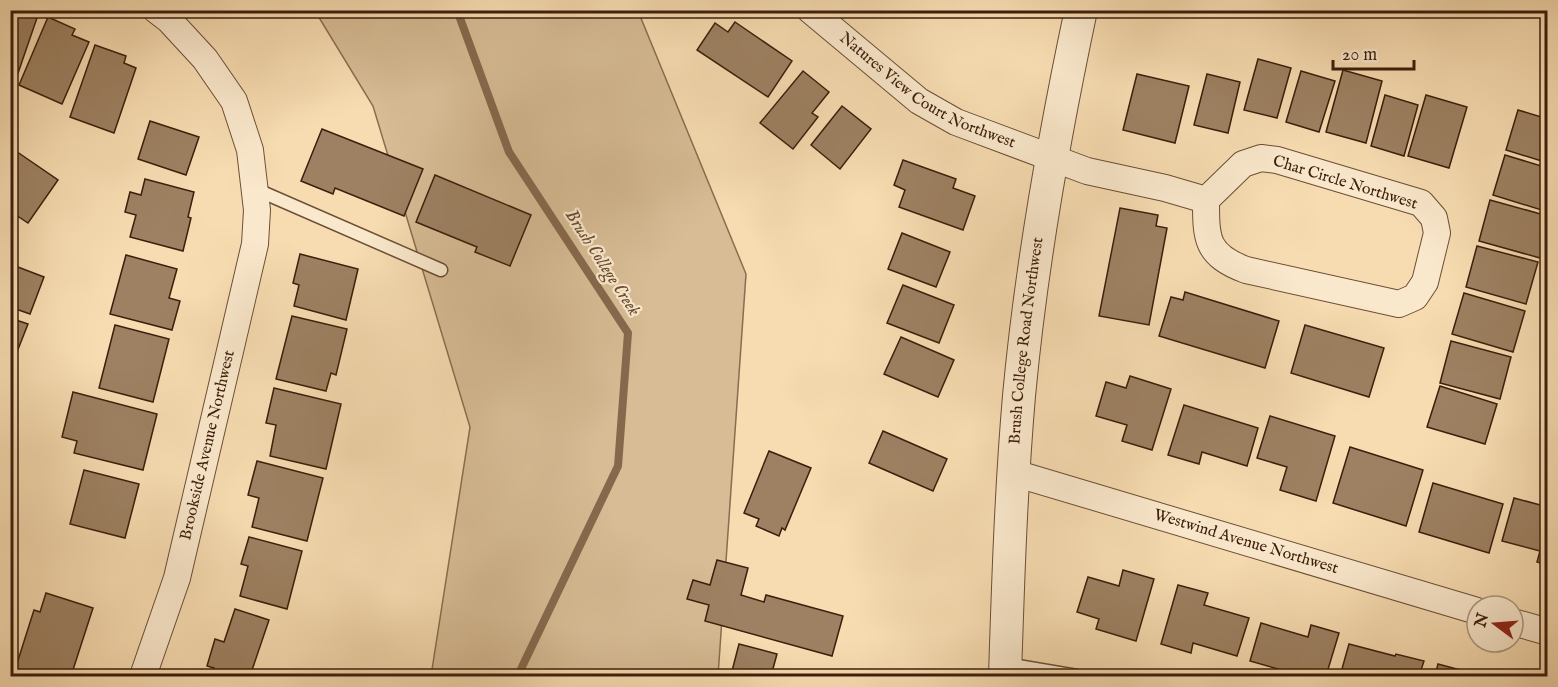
<svg xmlns="http://www.w3.org/2000/svg" width="1558" height="687" viewBox="0 0 1558 687" font-family="'IM FELL English',serif">
<rect width="100%" height="100%" fill="#f7dcb1"/>
<filter id="stains"><feTurbulence type="fractalNoise" baseFrequency=".00333" numOctaves="4"/><feColorMatrix values="0 0 0 0 .2 0 0 0 0 .09 0 0 0 0 .02 0 0 0 .5 -.17"/></filter>
<radialGradient id="worn" r=".72"><stop offset=".6" stop-color="#630" stop-opacity="0"/><stop offset="1" stop-color="#630" stop-opacity=".3"/></radialGradient>
<polygon fill="#d7bc95" stroke="#8a6d50" stroke-width="1.5" points="315,11 638,11 746,274 718,676 431,676 470,427 373,106"/>
<g fill="none" stroke-linecap="round" stroke-linejoin="round">
<polyline stroke="#86694d" stroke-width="8" points="457,10 509,152 628,333 618,466 521,669 519,676"/>
</g>
<g fill="#9d8162" stroke="#3c1e0c" stroke-width="1.5">
<polygon points="10,10 25,10 38,15 17,76 10,74"/>
<polygon points="48,17 75,29 72,35 89,42 62,104 19,85"/>
<polygon points="735,22 792,61 768,97 697,50 715,23 728,32"/>
<polygon points="95,45 126,56 124,63 136,68 114,133 70,117"/>
<polygon points="1258,59 1291,68 1277,118 1244,110"/>
<polygon points="1343,70 1382,81 1366,143 1326,132"/>
<polygon points="803,71 829,92 812,113 818,117 793,149 760,123"/>
<polygon points="1301,71 1335,81 1319,132 1286,122"/>
<polygon points="1137,74 1189,86 1175,143 1123,130"/>
<polygon points="1207,74 1240,82 1228,133 1194,125"/>
<polygon points="1385,95 1418,105 1404,156 1371,146"/>
<polygon points="1426,95 1467,107 1449,168 1408,156"/>
<polygon points="842,106 871,129 840,169 811,145"/>
<polygon points="1518,110 1548,119 1548,163 1506,150"/>
<polygon points="150,121 199,137 186,175 138,159"/>
<polygon points="322,129 423,169 404,216 335,188 333,194 301,181"/>
<polygon points="10,147 58,180 28,223 10,211"/>
<polygon points="1505,155 1548,168 1548,212 1493,195"/>
<polygon points="903,160 956,179 953,188 975,196 963,230 899,207 905,190 894,185"/>
<polygon points="435,175 531,215 510,266 475,252 477,247 416,222"/>
<polygon points="145,179 194,192 188,217 191,218 183,251 130,237 136,215 125,212 130,192 141,195"/>
<polygon points="1490,200 1548,216 1548,230 1540,258 1479,241"/>
<polygon points="1120,208 1158,215 1156,226 1167,228 1149,325 1099,316"/>
<polygon points="902,233 950,252 936,287 888,269"/>
<polygon points="1477,246 1538,262 1526,304 1466,287"/>
<polygon points="300,254 358,269 346,320 294,306 299,285 293,283"/>
<polygon points="126,255 177,269 169,298 180,301 172,330 110,314"/>
<polygon points="10,264 44,277 30,314 13,308 10,314"/>
<polygon points="903,285 954,305 939,343 887,323"/>
<polygon points="1185,292 1279,321 1265,368 1159,336 1171,297 1183,300"/>
<polygon points="1464,293 1525,311 1513,352 1452,334"/>
<polygon points="292,316 347,329 336,375 331,373 326,391 276,379"/>
<polygon points="10,318 28,324 15,357 10,355"/>
<polygon points="115,325 169,339 153,402 99,388"/>
<polygon points="1305,325 1384,348 1369,397 1291,373"/>
<polygon points="901,337 954,360 938,397 884,374"/>
<polygon points="1451,341 1511,357 1500,399 1440,383"/>
<polygon points="1130,376 1171,389 1152,450 1122,441 1127,425 1096,416 1106,382 1126,388"/>
<polygon points="1440,386 1497,404 1485,444 1427,427"/>
<polygon points="274,388 341,404 326,469 270,456 276,425 266,423"/>
<polygon points="73,392 157,414 143,470 74,453 77,441 62,437"/>
<polygon points="1184,405 1258,428 1247,466 1202,452 1199,464 1168,455"/>
<polygon points="1270,416 1335,436 1316,501 1280,490 1287,467 1257,458"/>
<polygon points="883,431 947,459 933,491 869,463"/>
<polygon points="1350,447 1423,470 1406,526 1333,503"/>
<polygon points="769,451 811,468 785,530 782,528 779,536 756,526 759,519 744,513"/>
<polygon points="257,461 323,478 307,541 252,527 259,498 248,495"/>
<polygon points="84,470 139,484 125,538 70,524"/>
<polygon points="1433,483 1503,504 1489,553 1419,532"/>
<polygon points="1514,498 1548,507 1548,565 1537,562 1540,551 1502,541"/>
<polygon points="249,537 302,551 287,609 240,596 248,566 241,564"/>
<polygon points="717,560 748,568 741,595 764,602 766,595 843,616 832,656 705,621 709,605 687,599 693,580 710,585"/>
<polygon points="1123,570 1154,579 1136,641 1096,629 1099,619 1077,612 1088,577 1119,586"/>
<polygon points="1178,585 1208,593 1204,605 1249,618 1237,656 1193,643 1191,653 1161,644"/>
<polygon points="46,593 93,608 71,676 13,676 34,610 40,612"/>
<polygon points="235,609 269,620 250,676 211,676 214,668 207,666 215,639 224,642"/>
<polygon points="1261,623 1308,637 1311,625 1339,633 1326,676 1291,676 1292,673 1250,661"/>
<polygon points="739,644 777,654 771,676 738,676 731,675"/>
<polygon points="1349,644 1395,656 1396,654 1424,661 1419,676 1340,676"/>
<polygon points="1438,664 1468,672 1466,676 1435,676"/>
</g>
<g fill="none" stroke-linecap="round" stroke-linejoin="round">
<g stroke="#6b4e35" stroke-width="15">
<g id="service">
<polyline points="255,189 441,270"/>
<polyline points="1006,664 1077,676"/>
</g>
</g>
<g stroke="#6b4e35" stroke-width="28">
<g id="minor">
<path id="s1" d="M810,10L919,101L956,122L1087,171L1165,188L1206,200"/>
<path d="M1261,158L1277,160L1421,203L1434,218L1437,233L1425,282L1415,297L1399,304L1246,270C1206,255 1206,239 1206,200L1243,164Z"/>
<path id="s2" d="M1014,473L1477,611"/>
<polyline points="1513,622 1548,632"/>
<path id="s3" d="M143,676L177,578L255,244L257,210L250,150L234,101L205,59L169,20L156,10"/>
</g>
</g>
<g stroke="#6b4e35" stroke-width="34">
<g id="tertiary">
<path id="s4" d="M1005,676C1008,583 1011,489 1019,396C1031,266 1054,137 1081,10"/>
</g>
</g>
<use href="#service" stroke="#fae8cc" stroke-width="12"/>
<use href="#minor" stroke="#fae8cc" stroke-width="26"/>
<use href="#tertiary" stroke="#fae8cc" stroke-width="32"/>
</g>
<g text-anchor="middle" dominant-baseline="central" stroke-width="4.5" stroke-linejoin="round" paint-order="stroke">
<g font-size="16" fill="#3c1e0c" stroke="#fae8cc">
<text stroke="none"><textPath href="#s1" startOffset="144">Natures View Court Northwest</textPath></text>
<text transform="translate(1345 183) rotate(17)">Char Circle Northwest</text>
<text stroke="none"><textPath href="#s4" startOffset="336">Brush College Road Northwest</textPath></text>
<text stroke="none"><textPath href="#s3" startOffset="240">Brookside Avenue Northwest</textPath></text>
<text stroke="none"><textPath href="#s2" startOffset="242">Westwind Avenue Northwest</textPath></text>
</g>
<g font-size="18" font-style="italic" fill="#674a32" stroke="#fae8cc">
<text transform="translate(602 263) rotate(57)">Brush College Creek</text>
</g>
</g>
<rect width="1558" height="687" fill="none" stroke="#f7dcb1" stroke-width="36"/>
<rect x="12" y="12" width="1534" height="663" fill="none" stroke="#3c1e0c" stroke-width="3"/>
<rect x="18" y="18" width="1522" height="651" fill="none" stroke="#3c1e0c" stroke-width="1.5"/>
<g transform="translate(1495 624) rotate(286)"><circle r="28" fill="#fae8cc" stroke="#ae977f" stroke-width="1.5"/>
<path d="M0-4.5L10 22L0 15L-10 22Z" fill="#8f2418"/>
<text y="-9" font-size="16" font-weight="bold" text-anchor="middle" fill="#3c1e0c">N</text>
</g>
<path d="M1333 60v9h81v-9" fill="none" stroke="#3c1e0c" stroke-width="3"/>
<text x="1342" y="60" font-size="18" fill="#3c1e0c" stroke="#fae8cc" stroke-width="4.5" paint-order="stroke">20 m</text>
<rect width="100%" height="100%" filter="url(#stains)"/>
<rect width="100%" height="100%" fill="url(#worn)"/>
</svg>
